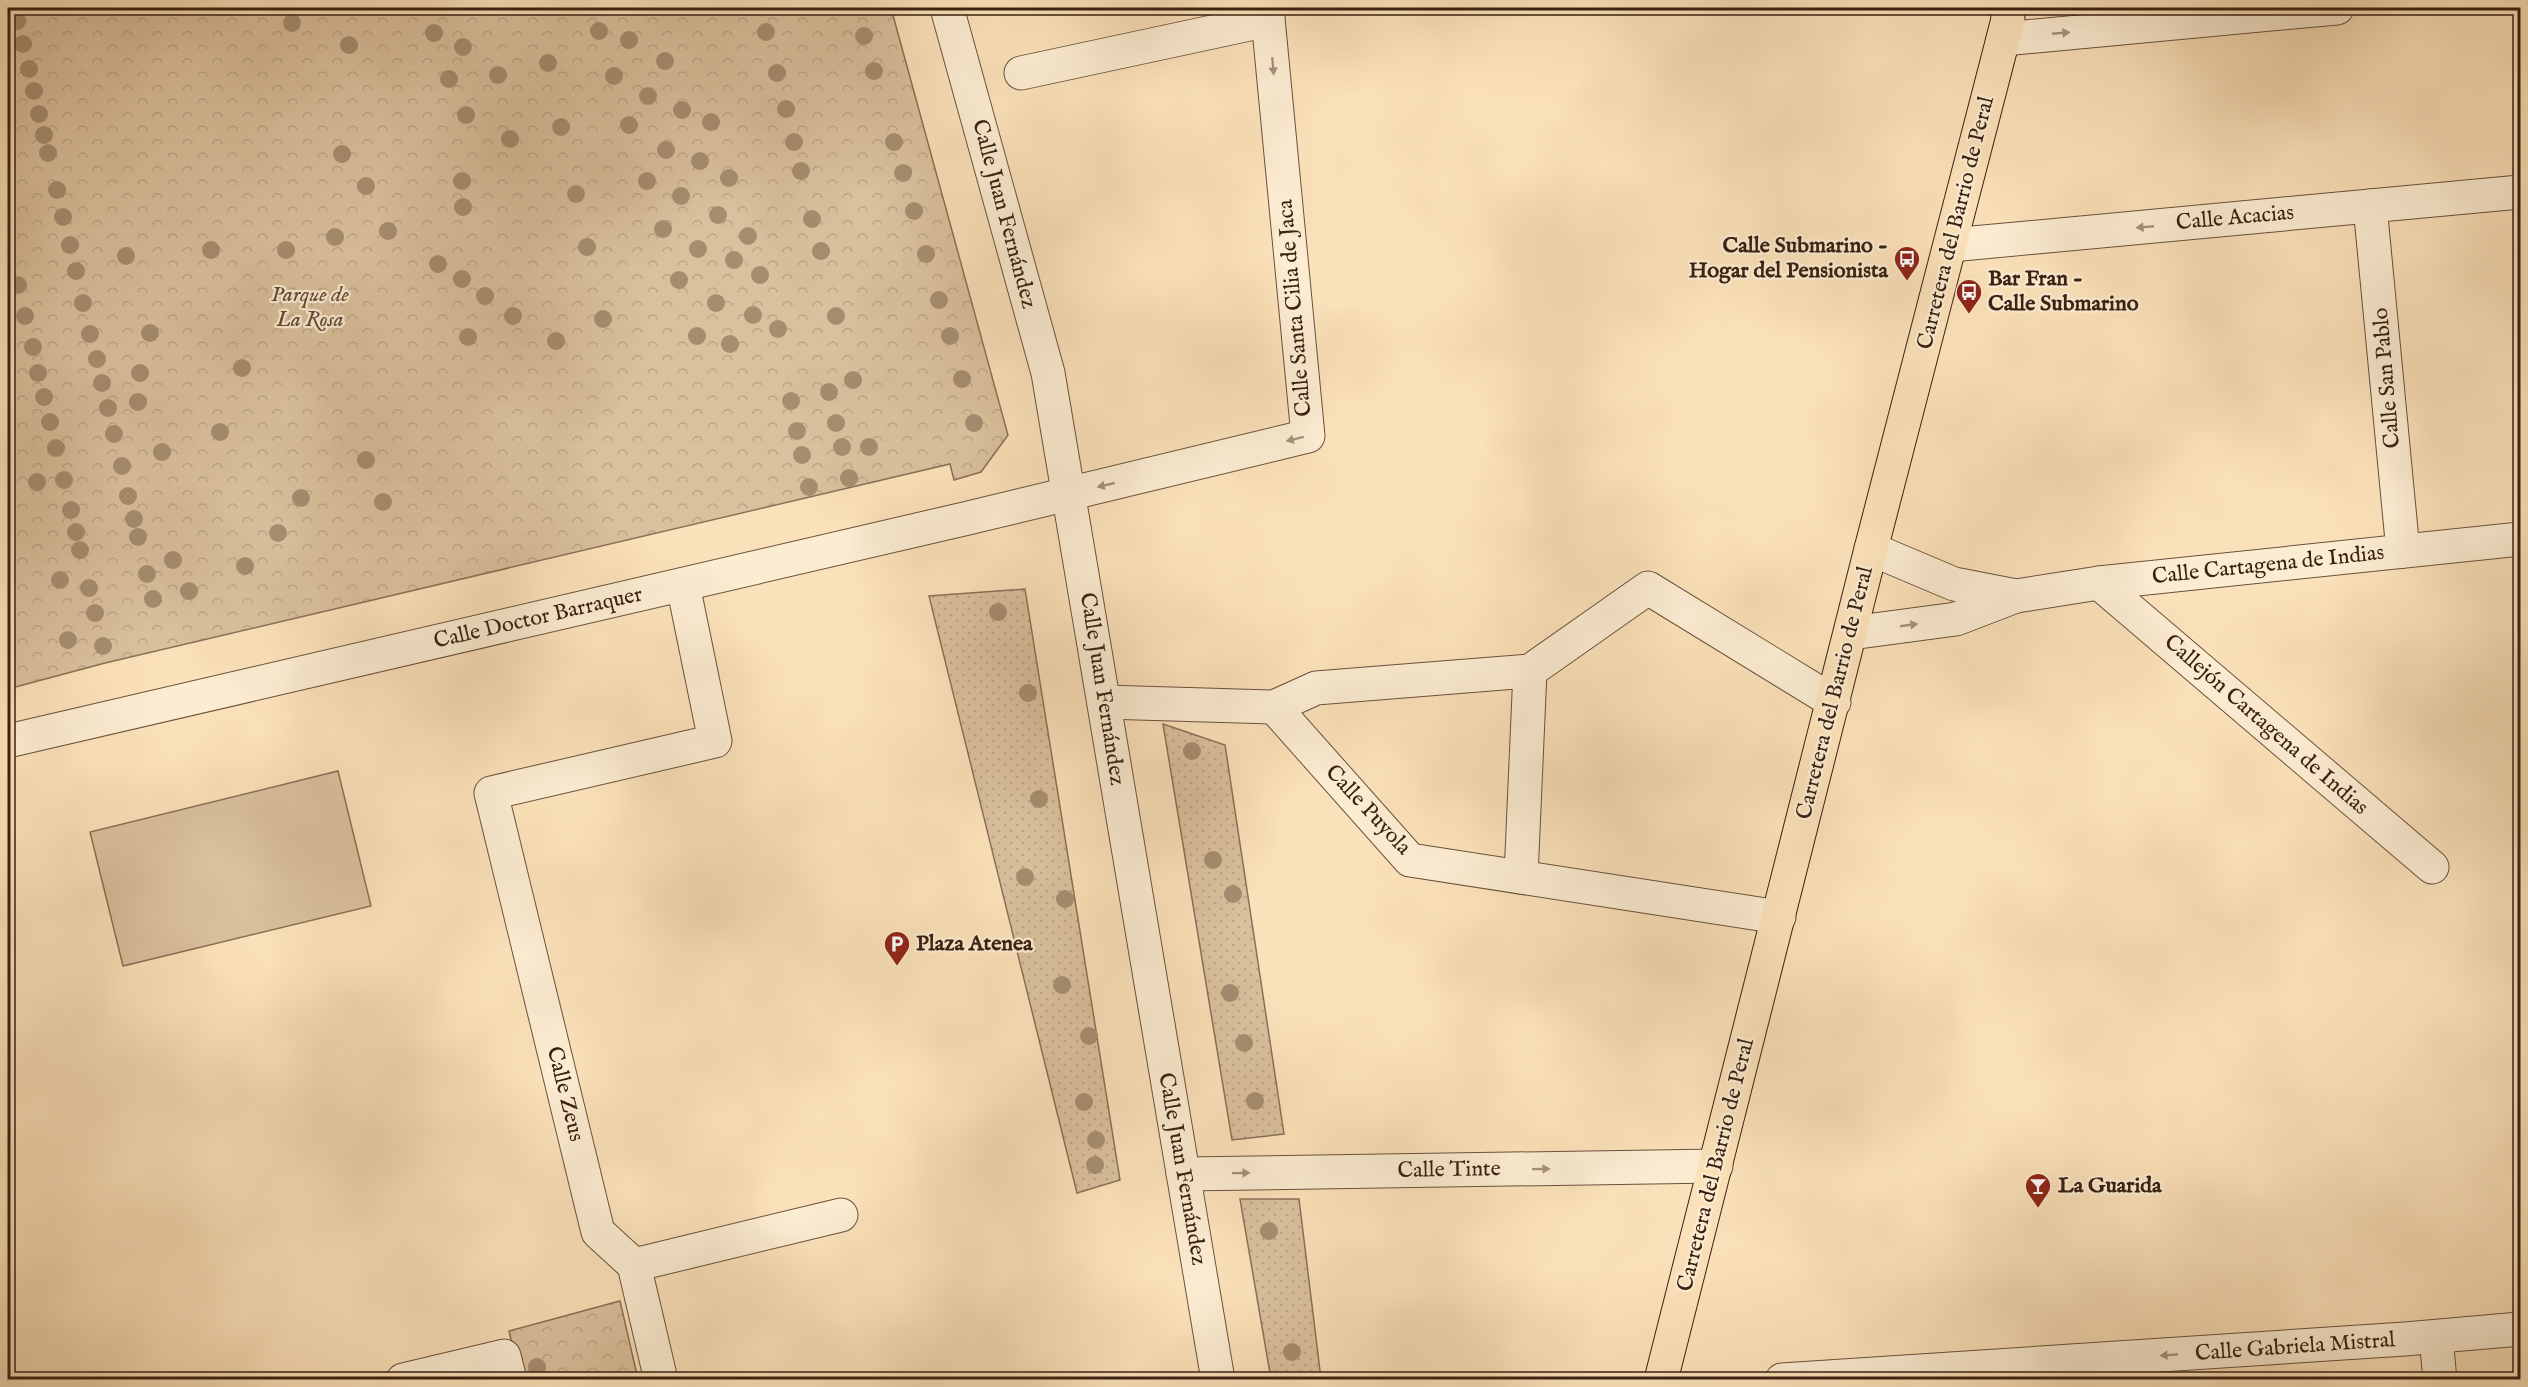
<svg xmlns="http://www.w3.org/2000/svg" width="2528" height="1387" viewBox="0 0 2528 1387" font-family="'IM FELL English',serif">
<defs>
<pattern id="grass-dots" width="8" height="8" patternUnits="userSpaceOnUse" patternTransform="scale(1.5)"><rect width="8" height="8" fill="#dac09d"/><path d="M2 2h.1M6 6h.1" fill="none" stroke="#bca586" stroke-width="1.8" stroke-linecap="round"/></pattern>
<pattern id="park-crowns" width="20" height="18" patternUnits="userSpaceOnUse" patternTransform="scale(1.5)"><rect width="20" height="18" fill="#dac09d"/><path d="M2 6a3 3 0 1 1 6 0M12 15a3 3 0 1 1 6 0" fill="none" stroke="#bca586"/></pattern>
</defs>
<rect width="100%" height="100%" fill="#fbe1b9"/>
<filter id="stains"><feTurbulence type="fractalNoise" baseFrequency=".00333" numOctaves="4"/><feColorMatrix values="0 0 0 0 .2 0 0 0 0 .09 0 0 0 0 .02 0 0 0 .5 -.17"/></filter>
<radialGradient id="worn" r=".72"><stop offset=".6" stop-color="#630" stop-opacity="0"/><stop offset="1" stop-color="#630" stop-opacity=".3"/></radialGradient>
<g fill="url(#grass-dots)" stroke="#897058" stroke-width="1.5">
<polygon points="1025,589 1120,1180 1077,1193 929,596"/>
<polygon points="1163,724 1225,745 1284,1134 1232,1140"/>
<polygon points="1240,1199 1299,1199 1321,1379 1271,1379"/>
</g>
<g fill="url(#park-crowns)" stroke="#897058" stroke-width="1.5">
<polygon points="8,8 891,8 1008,435 981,472 954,480 950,464 105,663 8,689"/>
<polygon points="620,1301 638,1379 520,1379 509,1331"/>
</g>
<polygon fill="#dac09d" stroke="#897058" stroke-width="1.5" points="338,771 371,906 123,966 90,832"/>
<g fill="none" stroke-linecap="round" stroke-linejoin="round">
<g stroke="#69513c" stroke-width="35">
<g id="minor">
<polyline points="947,8 1048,373 1218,1380"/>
<polyline points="2003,39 2337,8"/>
<polyline points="1021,73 1268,20"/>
<polyline points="2370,206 2403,551"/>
<polyline points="1951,245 2520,192"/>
<polyline points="1871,549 1954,584 2016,596"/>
<polyline points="2099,583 2432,867"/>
<polyline points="1851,633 1956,619 2016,596 2099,583 2520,539"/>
<polyline points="1104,702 1274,707 1316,688 1530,671 1648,588 1834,702"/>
<polyline points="1274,707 1410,860 1779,917"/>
<polyline points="8,741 964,519 1308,436 1267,8"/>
<polyline points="1521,877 1530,671"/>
<polyline points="1183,1174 1716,1166"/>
<polyline points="634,1265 841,1215"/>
<polyline points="2436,1337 2440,1380"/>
<polyline points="403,1380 504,1356 510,1380"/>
<polyline points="661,1380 634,1265 598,1232 491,793 715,741 683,585"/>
<polyline points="1782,1380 2405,1339 2520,1329"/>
</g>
</g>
<g stroke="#382112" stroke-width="35">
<polyline id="major" points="1661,1380 1871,549 2003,39 2008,19 2007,8"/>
</g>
<use href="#minor" stroke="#fcecd2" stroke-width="33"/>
<use href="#major" stroke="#fbe1b9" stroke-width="33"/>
</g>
<g fill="#a68d70">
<circle cx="17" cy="21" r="9"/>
<circle cx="292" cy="23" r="9"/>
<circle cx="599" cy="31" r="9"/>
<circle cx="766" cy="32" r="9"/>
<circle cx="434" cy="33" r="9"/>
<circle cx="864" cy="36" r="9"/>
<circle cx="629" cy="40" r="9"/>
<circle cx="23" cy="44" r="9"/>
<circle cx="349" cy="45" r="9"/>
<circle cx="463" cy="47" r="9"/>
<circle cx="665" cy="61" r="9"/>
<circle cx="548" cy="63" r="9"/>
<circle cx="29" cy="69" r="9"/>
<circle cx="874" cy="71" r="9"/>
<circle cx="777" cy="73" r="9"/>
<circle cx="498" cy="75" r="9"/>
<circle cx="614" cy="76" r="9"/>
<circle cx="449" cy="79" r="9"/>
<circle cx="34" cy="91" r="9"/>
<circle cx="648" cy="96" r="9"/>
<circle cx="786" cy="109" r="9"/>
<circle cx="682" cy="110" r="9"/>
<circle cx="39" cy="114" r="9"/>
<circle cx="466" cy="115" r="9"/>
<circle cx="711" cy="122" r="9"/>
<circle cx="629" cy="125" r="9"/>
<circle cx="561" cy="127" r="9"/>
<circle cx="44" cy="135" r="9"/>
<circle cx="510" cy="139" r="9"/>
<circle cx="794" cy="142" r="9"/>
<circle cx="894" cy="142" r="9"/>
<circle cx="666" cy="150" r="9"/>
<circle cx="48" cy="153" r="9"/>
<circle cx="342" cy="154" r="9"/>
<circle cx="700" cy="161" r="9"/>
<circle cx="801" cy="171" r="9"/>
<circle cx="903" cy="173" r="9"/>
<circle cx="729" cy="178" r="9"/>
<circle cx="462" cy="181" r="9"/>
<circle cx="647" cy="181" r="9"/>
<circle cx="366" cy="186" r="9"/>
<circle cx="57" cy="190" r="9"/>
<circle cx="576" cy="194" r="9"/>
<circle cx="681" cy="196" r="9"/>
<circle cx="463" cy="207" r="9"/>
<circle cx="914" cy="211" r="9"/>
<circle cx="718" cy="215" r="9"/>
<circle cx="63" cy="217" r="9"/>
<circle cx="812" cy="219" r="9"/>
<circle cx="663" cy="229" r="9"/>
<circle cx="388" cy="231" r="9"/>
<circle cx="748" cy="236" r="9"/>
<circle cx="335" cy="237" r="9"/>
<circle cx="70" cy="245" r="9"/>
<circle cx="587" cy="247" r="9"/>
<circle cx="698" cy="249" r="9"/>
<circle cx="211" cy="250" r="9"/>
<circle cx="286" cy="250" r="9"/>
<circle cx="821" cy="251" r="9"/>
<circle cx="926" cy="254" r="9"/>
<circle cx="126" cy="256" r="9"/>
<circle cx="734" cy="260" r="9"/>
<circle cx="438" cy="264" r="9"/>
<circle cx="76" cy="271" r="9"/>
<circle cx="760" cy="275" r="9"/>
<circle cx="462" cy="279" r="9"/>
<circle cx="679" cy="280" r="9"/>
<circle cx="18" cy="285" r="9"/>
<circle cx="485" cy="296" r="9"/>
<circle cx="939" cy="300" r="9"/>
<circle cx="83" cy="303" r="9"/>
<circle cx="716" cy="303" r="9"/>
<circle cx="753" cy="315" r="9"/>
<circle cx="25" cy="316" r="9"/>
<circle cx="513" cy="316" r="9"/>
<circle cx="836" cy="316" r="9"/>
<circle cx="603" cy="319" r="9"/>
<circle cx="778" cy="329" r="9"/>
<circle cx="150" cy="333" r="9"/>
<circle cx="90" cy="334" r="9"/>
<circle cx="697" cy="336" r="9"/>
<circle cx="950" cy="336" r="9"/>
<circle cx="468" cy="337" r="9"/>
<circle cx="556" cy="341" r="9"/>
<circle cx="730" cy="344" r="9"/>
<circle cx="33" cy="347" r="9"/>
<circle cx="97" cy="359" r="9"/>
<circle cx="242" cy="368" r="9"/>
<circle cx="38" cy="373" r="9"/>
<circle cx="140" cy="373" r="9"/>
<circle cx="962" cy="379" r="9"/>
<circle cx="853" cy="380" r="9"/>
<circle cx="102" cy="383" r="9"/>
<circle cx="829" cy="392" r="9"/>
<circle cx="44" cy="397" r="9"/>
<circle cx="791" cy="401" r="9"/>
<circle cx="138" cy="402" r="9"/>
<circle cx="108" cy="408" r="9"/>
<circle cx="50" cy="422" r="9"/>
<circle cx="836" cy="423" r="9"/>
<circle cx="974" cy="423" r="9"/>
<circle cx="797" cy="431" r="9"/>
<circle cx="220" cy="432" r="9"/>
<circle cx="114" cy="434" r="9"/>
<circle cx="842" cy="447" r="9"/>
<circle cx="869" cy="447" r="9"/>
<circle cx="56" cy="448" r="9"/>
<circle cx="162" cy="452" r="9"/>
<circle cx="802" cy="455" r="9"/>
<circle cx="366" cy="460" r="9"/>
<circle cx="122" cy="466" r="9"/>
<circle cx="849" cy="478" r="9"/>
<circle cx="64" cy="480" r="9"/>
<circle cx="37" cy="482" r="9"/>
<circle cx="809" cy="487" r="9"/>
<circle cx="128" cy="496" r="9"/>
<circle cx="301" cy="498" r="9"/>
<circle cx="383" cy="502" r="9"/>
<circle cx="71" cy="510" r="9"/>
<circle cx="134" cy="519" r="9"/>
<circle cx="76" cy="532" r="9"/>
<circle cx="278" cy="533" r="9"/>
<circle cx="138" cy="537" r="9"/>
<circle cx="80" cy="550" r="9"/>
<circle cx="173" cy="560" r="9"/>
<circle cx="245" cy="566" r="9"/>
<circle cx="147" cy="574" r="9"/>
<circle cx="60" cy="580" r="9"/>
<circle cx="89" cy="588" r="9"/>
<circle cx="189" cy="591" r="9"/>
<circle cx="153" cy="599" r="9"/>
<circle cx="998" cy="612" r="9"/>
<circle cx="95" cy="613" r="9"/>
<circle cx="68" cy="640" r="9"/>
<circle cx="103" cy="646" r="9"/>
<circle cx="1028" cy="693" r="9"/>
<circle cx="1192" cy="751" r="9"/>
<circle cx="1039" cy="799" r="9"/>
<circle cx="1213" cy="860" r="9"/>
<circle cx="1025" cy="877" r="9"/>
<circle cx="1233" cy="894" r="9"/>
<circle cx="1065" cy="899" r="9"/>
<circle cx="1062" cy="985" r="9"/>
<circle cx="1230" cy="993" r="9"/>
<circle cx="1089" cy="1036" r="9"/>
<circle cx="1244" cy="1043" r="9"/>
<circle cx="1255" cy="1101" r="9"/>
<circle cx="1084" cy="1102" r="9"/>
<circle cx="1096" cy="1140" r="9"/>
<circle cx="1095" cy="1165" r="9"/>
<circle cx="1269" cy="1231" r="9"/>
<circle cx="1292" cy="1352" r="9"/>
<circle cx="537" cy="1367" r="9"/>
</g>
<defs><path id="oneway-solid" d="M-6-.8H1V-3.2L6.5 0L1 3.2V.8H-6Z" transform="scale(1.5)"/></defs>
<g fill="#a4917c">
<use href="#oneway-solid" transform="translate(2061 33) rotate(-5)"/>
<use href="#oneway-solid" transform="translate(1273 66) rotate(85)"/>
<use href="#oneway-solid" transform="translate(2145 227) rotate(175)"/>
<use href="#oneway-solid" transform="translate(1295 439) rotate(166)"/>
<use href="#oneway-solid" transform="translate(1106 485) rotate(167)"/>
<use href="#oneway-solid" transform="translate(1909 625) rotate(-8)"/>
<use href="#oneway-solid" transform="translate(1541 1169) rotate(-1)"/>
<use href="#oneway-solid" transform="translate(1241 1173) rotate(-1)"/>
<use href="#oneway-solid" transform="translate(2169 1355) rotate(176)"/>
</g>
<defs>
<g id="bus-pin" transform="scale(1.35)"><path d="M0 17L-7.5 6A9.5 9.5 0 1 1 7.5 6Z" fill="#8f2418" stroke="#fcecd2"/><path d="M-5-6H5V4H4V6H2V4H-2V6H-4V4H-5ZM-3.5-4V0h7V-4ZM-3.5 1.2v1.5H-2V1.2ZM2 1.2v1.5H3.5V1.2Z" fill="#fff"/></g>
<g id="parking-pin" transform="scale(1.35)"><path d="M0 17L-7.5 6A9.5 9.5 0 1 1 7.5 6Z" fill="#8f2418" stroke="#fcecd2"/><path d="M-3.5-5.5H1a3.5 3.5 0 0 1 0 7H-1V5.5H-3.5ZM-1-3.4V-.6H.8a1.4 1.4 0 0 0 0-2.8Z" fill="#fff"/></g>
<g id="bar-pin" transform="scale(1.35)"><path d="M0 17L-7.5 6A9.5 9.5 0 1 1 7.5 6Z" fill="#8f2418" stroke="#fcecd2"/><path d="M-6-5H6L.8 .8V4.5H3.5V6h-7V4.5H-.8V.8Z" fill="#fff"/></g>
</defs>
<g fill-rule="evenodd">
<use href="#bus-pin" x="1907" y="259"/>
<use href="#bus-pin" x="1969" y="292"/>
<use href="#parking-pin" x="897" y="944"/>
<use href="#bar-pin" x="2038" y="1186"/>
</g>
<g text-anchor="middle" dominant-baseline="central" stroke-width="4.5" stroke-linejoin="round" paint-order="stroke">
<g font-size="22" fill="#382112" stroke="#fcecd2">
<text transform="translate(1004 214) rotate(75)">Calle Juan Fernández</text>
<text transform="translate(2235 218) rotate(-5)">Calle Acacias</text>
<text transform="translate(1956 223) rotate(-76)">Carretera del Barrio de Peral</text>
<text transform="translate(1295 308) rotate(-95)">Calle Santa Cilia de Jaca</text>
<text transform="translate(2387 378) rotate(-95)">Calle San Pablo</text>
<text transform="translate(2268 565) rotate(-6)">Calle Cartagena de Indias</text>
<text transform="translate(538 618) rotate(-13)">Calle Doctor Barraquer</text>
<text transform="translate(1102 689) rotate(81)">Calle Juan Fernández</text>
<text transform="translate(1835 693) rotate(-76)">Carretera del Barrio de Peral</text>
<text transform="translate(2266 725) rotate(41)">Callejón Cartagena de Indias</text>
<text transform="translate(1368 810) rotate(47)">Calle Puyola</text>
<text transform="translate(565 1094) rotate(76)">Calle Zeus</text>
<text transform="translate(1716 1165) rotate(-76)">Carretera del Barrio de Peral</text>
<text transform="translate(1182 1169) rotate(80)">Calle Juan Fernández</text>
<text transform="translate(1449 1170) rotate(-1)">Calle Tinte</text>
<text transform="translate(2295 1347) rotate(-4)">Calle Gabriela Mistral</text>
</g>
<g font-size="22" font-weight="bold" fill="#382112" stroke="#fcecd2" text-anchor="start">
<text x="1888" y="246" text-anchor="end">Calle Submarino -<tspan x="1888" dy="25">Hogar del Pensionista</tspan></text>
<text x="1988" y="279">Bar Fran -<tspan x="1988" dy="25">Calle Submarino</tspan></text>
<text x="916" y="944">Plaza Atenea</text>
<text x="2058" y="1186">La Guarida</text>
</g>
<g font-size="22" font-style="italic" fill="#604935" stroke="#fcecd2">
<text x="310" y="295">Parque de<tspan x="310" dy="25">La Rosa</tspan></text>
</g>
</g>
<rect width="2528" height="1387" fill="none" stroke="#fbe1b9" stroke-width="30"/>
<rect x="9" y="9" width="2510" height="1369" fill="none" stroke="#382112" stroke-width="3"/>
<rect x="15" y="15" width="2498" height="1357" fill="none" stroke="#382112" stroke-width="1.5"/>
<rect width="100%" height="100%" filter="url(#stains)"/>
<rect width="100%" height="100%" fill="url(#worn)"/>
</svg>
